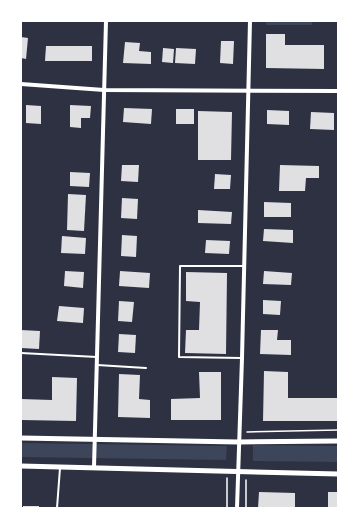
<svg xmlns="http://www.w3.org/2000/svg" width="359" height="529" viewBox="0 0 359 529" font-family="Literata,serif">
<rect width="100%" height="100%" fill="#2d3142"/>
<g fill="#3c4559">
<rect x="266" y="21" width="46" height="4"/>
<polygon points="21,443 227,446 226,460 21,457"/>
<polygon points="253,445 338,446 338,462 253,461"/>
</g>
<g fill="#e0e0e3">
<polygon points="266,34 285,34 285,45 324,45 324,69 266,68"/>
<polygon points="21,37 28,38 26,59 21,58"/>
<polygon points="221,41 234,41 233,64 220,63"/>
<polygon points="125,42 140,43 139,51 151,52 151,64 123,63"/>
<polygon points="46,46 92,46 92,61 45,61"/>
<polygon points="163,48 174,49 173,63 162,62"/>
<polygon points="176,48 196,49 195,64 175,63"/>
<polygon points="26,105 41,106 41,124 26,123"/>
<polygon points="70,105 91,106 90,118 81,118 81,128 70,127"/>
<polygon points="124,108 152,109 151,124 123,122"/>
<rect x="176" y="109" width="18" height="15"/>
<polygon points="267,110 289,111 289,125 267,124"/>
<polygon points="198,111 232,112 231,160 198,160"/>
<polygon points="311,112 334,113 334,130 310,129"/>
<polygon points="122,165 139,165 138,182 121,181"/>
<polygon points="280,165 319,166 319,178 306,178 305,191 279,191"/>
<polygon points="70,172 90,173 89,187 70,186"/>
<polygon points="215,174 231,175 230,189 214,189"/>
<polygon points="68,194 86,195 84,231 67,230"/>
<polygon points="122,198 138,199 137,219 121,218"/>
<polygon points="264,202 291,203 291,217 264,217"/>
<polygon points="198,210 232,212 231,224 198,223"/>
<polygon points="264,229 293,230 293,243 263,241"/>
<polygon points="122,235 137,236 136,257 121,256"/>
<polygon points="62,236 86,238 85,254 61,253"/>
<polygon points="206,240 230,241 229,254 205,253"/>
<polygon points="65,271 84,272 83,288 64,286"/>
<polygon points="120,271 150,273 149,288 119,286"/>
<polygon points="264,271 292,273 291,285 263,284"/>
<polygon points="186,272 227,273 226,354 185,353 186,330 199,330 200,302 186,301"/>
<polygon points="263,300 281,301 280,315 263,314"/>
<polygon points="119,301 134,302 132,322 118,321"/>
<polygon points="59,306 84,308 83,323 57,321"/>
<polygon points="21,330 40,331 39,349 21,348"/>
<polygon points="261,330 278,330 277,340 291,340 291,355 260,354"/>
<polygon points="119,334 136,335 135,353 118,352"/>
<polygon points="264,371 288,372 288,398 338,398 338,421 263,421"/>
<polygon points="199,372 221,372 221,420 171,420 171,399 200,398"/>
<polygon points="119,374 140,375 139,399 150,400 150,418 118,417"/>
<polygon points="52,377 77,378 76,421 21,420 21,399 52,400"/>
<polygon points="259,492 295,493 295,508 258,508"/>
<rect x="328" y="492" width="10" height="16"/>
<rect x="23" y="506" width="16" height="2"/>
</g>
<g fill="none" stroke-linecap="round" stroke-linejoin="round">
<g stroke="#fff" stroke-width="1.5">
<polyline points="247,432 338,430"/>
<polyline points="227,508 227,478"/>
<polyline points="246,508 246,480"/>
</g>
<g stroke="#fff" stroke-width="2">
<polyline points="21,353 97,357"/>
<polyline points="241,358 179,357 180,266 243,266"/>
<polyline points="97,365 146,368"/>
<polyline points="57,508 60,468"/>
</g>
<g stroke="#fff" stroke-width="4">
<polyline points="21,84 104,90 338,91"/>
<polyline points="94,467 106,21"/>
<polyline points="237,508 242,358 250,21"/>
</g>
<g stroke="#fff" stroke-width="5">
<polyline points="21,438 238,442 338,441"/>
<polyline points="21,466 338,474"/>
</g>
</g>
<rect width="359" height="529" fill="none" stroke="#ffffff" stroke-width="44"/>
</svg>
